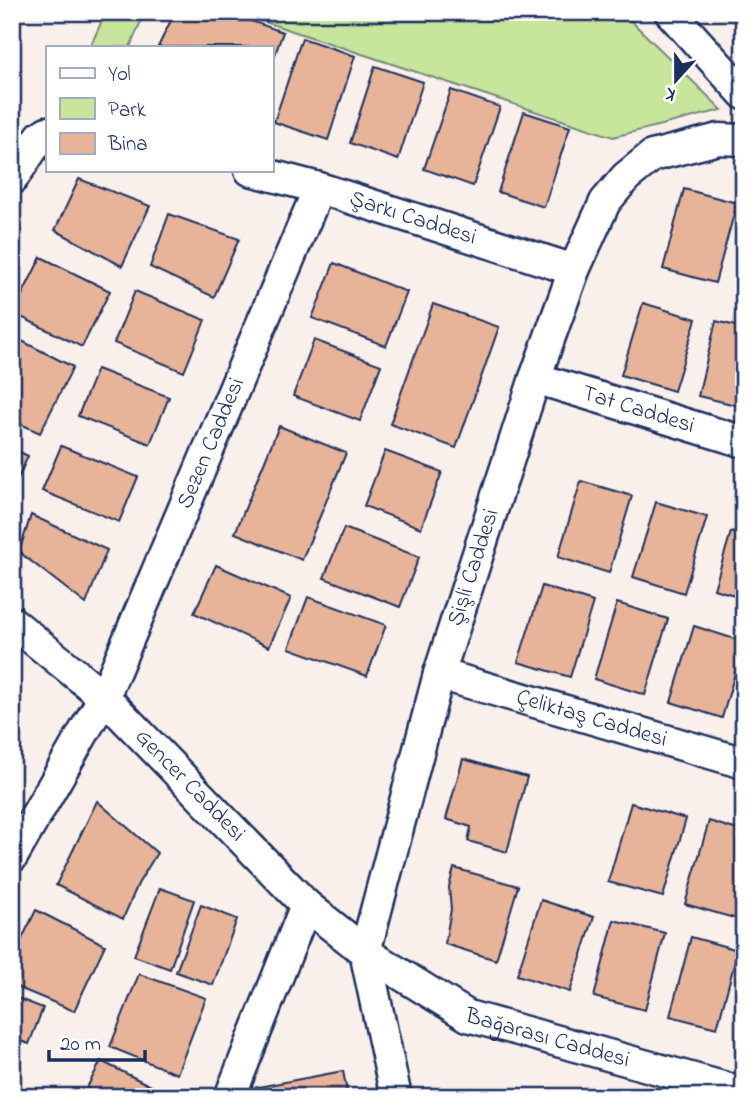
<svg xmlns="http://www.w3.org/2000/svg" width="756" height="1109" viewBox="0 0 756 1109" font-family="'Indie Flower',sans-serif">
<rect width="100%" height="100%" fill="#faf0eb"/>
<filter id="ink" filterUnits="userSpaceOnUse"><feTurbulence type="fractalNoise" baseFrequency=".0143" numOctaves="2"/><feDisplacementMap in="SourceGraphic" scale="14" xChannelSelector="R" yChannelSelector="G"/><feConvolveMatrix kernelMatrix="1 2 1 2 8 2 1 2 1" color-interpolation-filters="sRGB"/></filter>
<g filter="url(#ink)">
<g fill="#c8e59c" stroke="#728a7d" stroke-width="2">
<polygon points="106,12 145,12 130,47 90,47"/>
<polygon points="235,12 622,12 722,110 613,137"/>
</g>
<g fill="#e7b499" stroke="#1b2f5e" stroke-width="2">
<polygon points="175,12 225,12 283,32 271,66 271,47 158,47"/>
<polygon points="302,38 355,56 328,140 274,122"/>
<polygon points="375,66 423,82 398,160 350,143"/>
<polygon points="451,90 500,107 473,186 424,169"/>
<polygon points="524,112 570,127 544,207 498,192"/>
<polygon points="79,179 150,206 122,266 55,230"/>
<polygon points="684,189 737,203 715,283 663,269"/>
<polygon points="169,214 239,239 214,297 150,267"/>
<polygon points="41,257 110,291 82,347 13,313"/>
<polygon points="334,263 407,292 386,346 312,318"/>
<polygon points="744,272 744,297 737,295"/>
<polygon points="135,291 205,320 184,372 114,343"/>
<polygon points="643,303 696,319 674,391 621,375"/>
<polygon points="433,304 499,327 456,448 390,424"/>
<polygon points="716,321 744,328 744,407 698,396"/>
<polygon points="12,336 73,367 40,433 12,420"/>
<polygon points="314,340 381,365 360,421 293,396"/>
<polygon points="97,369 169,397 150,444 78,416"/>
<polygon points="279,426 346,453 302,560 235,533"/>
<polygon points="61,446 138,477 119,522 42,491"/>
<polygon points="12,448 28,456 12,492"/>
<polygon points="385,451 442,472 421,528 364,506"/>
<polygon points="581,481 632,496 609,573 558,557"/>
<polygon points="656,502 707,517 684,593 633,577"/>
<polygon points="31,515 107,550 86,604 23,555 20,549"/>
<polygon points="344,528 419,557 400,607 324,578"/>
<polygon points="731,532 744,536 744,598 714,589"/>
<polygon points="216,565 291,598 269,647 194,613"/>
<polygon points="542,586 593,602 570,677 518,662"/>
<polygon points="308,597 386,625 367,676 289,648"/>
<polygon points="617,603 668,619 645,695 594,679"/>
<polygon points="694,626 744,642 722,718 671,702"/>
<polygon points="463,759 527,777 507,852 468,841 471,827 446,819"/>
<polygon points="97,801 157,853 138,884 123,919 56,885"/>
<polygon points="631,803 686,819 663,897 608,882"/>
<polygon points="709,821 744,832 744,921 685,904"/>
<polygon points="454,868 518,886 496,960 445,944 451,909 449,887"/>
<polygon points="160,888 194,900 170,969 134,956"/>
<polygon points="541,900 594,917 570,992 517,975"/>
<polygon points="201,905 237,919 213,985 176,972"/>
<polygon points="36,910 105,945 74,1011 12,985 12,959"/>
<polygon points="614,920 665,933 645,1010 594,997"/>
<polygon points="691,937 738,950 717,1028 670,1016"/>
<polygon points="139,974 206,998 177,1074 110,1047"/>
<polygon points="12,996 43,1008 29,1044 12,1038"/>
<polygon points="101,1061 165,1093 163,1097 82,1097"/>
<polygon points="343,1071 348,1097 255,1097 253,1088"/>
<polygon points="491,1089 513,1097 474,1097"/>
</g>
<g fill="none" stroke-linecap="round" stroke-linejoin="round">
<g stroke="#1b2f5e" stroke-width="35">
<g id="street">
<polyline points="670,12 744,94"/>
<path id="s1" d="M250,170L319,188L574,270"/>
<polyline points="12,179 41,136 47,132"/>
<path id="s2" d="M535,378L744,442"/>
<path id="s3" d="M12,622L104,697L306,905L365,952L468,1016L744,1093"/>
<path id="s4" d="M439,674L744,763"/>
<path id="s5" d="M12,857L104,697L319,188"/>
<polyline points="230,1097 306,905"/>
<path id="s6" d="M396,1097L365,952L439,674L535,378L574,270L605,202L626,177L652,156L719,139L744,140"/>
</g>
</g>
<use href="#street" stroke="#fff" stroke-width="30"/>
</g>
</g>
<g text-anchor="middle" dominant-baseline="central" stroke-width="5" stroke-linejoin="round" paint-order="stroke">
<g font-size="23" fill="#1b2f5e" stroke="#fff">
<text stroke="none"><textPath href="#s1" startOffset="170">Şarkı Caddesi</textPath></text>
<text stroke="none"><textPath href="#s2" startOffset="108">Tat Caddesi</textPath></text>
<text stroke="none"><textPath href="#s5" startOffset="460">Sezen Caddesi</textPath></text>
<text stroke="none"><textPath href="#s6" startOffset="548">Şişli Caddesi</textPath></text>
<text stroke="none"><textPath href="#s4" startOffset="159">Çeliktaş Caddesi</textPath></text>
<text stroke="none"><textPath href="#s3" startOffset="242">Gencer Caddesi</textPath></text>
<text stroke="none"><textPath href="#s3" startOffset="688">Bağarası Caddesi</textPath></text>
</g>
</g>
<rect width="756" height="1109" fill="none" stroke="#fff" stroke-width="42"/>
<rect x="21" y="21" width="714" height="1067" fill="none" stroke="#1b2f5e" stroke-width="2.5" filter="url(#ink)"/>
<rect x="46" y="46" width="228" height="126" fill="#ffffff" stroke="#a4acbf" stroke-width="2"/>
<rect x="60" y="68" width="35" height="10" fill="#ffffff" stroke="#a4acbf" stroke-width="2"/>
<text x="108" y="80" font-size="21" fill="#1b2f5e">Yol</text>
<rect x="60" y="98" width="35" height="21" fill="#c8e59c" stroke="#a4acbf" stroke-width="2"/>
<text x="108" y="116" font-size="21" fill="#1b2f5e">Park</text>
<rect x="60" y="133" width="35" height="21" fill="#e7b499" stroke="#a4acbf" stroke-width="2"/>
<text x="108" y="150" font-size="21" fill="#1b2f5e">Bina</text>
<g transform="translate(676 80) rotate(201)" stroke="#ffffff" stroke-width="5" paint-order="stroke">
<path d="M0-5L12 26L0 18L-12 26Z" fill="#1b2f5e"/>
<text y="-10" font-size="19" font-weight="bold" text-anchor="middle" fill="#1b2f5e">K</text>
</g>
<path d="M49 1050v10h96v-10" fill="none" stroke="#1b2f5e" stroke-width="3.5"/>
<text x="60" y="1050" font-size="21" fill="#1b2f5e" stroke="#ffffff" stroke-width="5" paint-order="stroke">20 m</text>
</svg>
